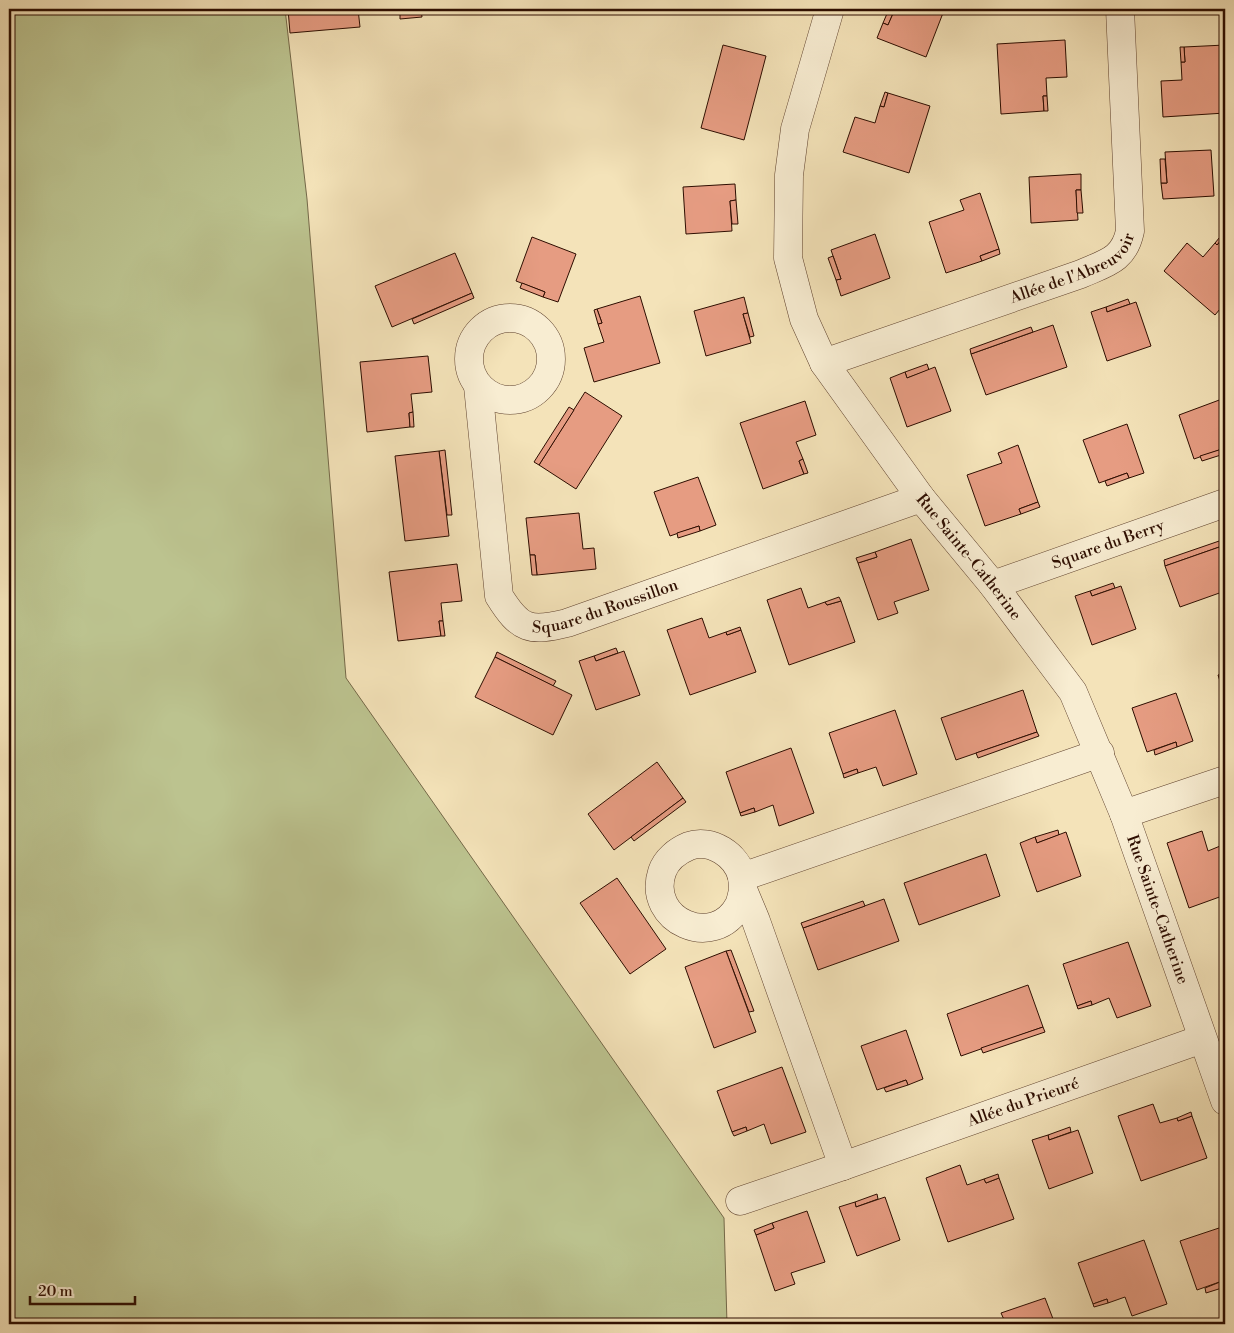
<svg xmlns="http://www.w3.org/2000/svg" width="1234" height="1333" viewBox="0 0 1234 1333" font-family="'Libre Bodoni',serif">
<rect width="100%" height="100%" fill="#f4e3b9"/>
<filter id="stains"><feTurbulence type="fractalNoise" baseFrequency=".004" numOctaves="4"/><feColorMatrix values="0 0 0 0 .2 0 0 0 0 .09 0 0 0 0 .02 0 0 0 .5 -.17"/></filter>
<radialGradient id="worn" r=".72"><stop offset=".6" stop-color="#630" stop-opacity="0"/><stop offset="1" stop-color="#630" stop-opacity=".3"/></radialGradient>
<polygon fill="#bcc38f" stroke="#746848" points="9,9 285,9 307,199 346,678 724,1218 727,1324 9,1324"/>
<g fill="#e69c82" stroke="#2d0d00">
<polygon points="288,9 358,9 360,27 290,33"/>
<polygon points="400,9 421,9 422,17 400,19"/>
<polygon points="889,9 895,9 888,25 883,23"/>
<polygon points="895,9 931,9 943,13 926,57 877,38 883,23 888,25"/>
<polygon points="1065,40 1067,77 1046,78 1047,96 1043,96 1044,111 1001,114 997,44"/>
<polygon points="723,45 766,56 744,140 701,128"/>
<polygon points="1225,45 1225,113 1163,117 1161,81 1182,80 1181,62 1185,62 1184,47"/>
<polygon points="1180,47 1184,47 1185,62 1181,62"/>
<polygon points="885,92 888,93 884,107 880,106"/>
<polygon points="888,93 930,106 909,173 843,152 855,117 875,123 880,106 884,107"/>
<polygon points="1043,96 1047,96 1048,111 1044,111"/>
<polygon points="1211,150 1214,196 1163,199 1161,183 1167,183 1165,152"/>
<polygon points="1160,159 1165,159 1167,183 1161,183"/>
<polygon points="1081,174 1081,190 1076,190 1078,220 1031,223 1029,177"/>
<polygon points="735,184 736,200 730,201 732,231 686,234 683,187"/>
<polygon points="1076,190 1081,190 1083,213 1077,213"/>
<polygon points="980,193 999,249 980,256 982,261 946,273 929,222 964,210 960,200"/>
<polygon points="736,200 738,224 732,224 730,201"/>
<polygon points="1224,232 1225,236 1217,245 1215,243"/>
<polygon points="875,234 890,278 841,296 836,280 841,279 831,250"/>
<polygon points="1225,236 1225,303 1215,315 1164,271 1187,243 1203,257 1215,243 1217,245"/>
<polygon points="532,237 576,254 558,302 543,297 545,292 516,281"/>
<polygon points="999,249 1000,254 982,261 980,256"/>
<polygon points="455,253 472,293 392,327 375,286"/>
<polygon points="833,256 841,279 836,280 828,258"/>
<polygon points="522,283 545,292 543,297 520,288"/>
<polygon points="472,293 474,298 414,324 412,319"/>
<polygon points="640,296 660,363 594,382 584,348 604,342 598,324 602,323 597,309"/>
<polygon points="744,297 748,313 743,314 751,343 706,356 694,311"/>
<polygon points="1128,299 1130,304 1107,312 1106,307"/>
<polygon points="1136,302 1151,346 1107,361 1091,312 1106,307 1107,312"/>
<polygon points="597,309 602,323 598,324 594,310"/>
<polygon points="748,313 754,336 750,337 743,314"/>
<polygon points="1053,325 1067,367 986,395 971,354"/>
<polygon points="1031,327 1033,332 971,354 970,349"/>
<polygon points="428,356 432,392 411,394 413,412 409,413 410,427 367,432 360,362"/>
<polygon points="927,364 929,370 907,378 905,372"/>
<polygon points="935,367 951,411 907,427 890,378 905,372 907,378"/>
<polygon points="585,392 622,416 576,489 539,465"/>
<polygon points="1222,399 1225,408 1225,453 1222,449 1194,459 1179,415"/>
<polygon points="805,401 816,435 796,442 803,459 799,461 804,474 763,489 740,423"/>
<polygon points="569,407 574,410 539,465 534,462"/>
<polygon points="413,412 414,427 410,427 409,413"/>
<polygon points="1127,424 1144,473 1129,478 1127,473 1099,483 1083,440"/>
<polygon points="1018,445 1038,502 1019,509 1021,514 985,526 967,475 1002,463 998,453"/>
<polygon points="1222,449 1224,454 1202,461 1200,456"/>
<polygon points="445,450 452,515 447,515 439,451"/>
<polygon points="439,451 449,536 405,541 395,456"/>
<polygon points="803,459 808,473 804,474 799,461"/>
<polygon points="1127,473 1129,478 1107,486 1105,481"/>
<polygon points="698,477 716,525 700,531 699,526 670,536 654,492"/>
<polygon points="1038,502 1040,507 1021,514 1019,509"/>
<polygon points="579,513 583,549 594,548 596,569 537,575 535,555 530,555 526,518"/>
<polygon points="699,526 700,531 678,538 677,533"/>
<polygon points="911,539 929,590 894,602 898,613 878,620 858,563 877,557 875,552"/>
<polygon points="1225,539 1225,545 1165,566 1164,560"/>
<polygon points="1225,545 1225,591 1180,607 1165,566"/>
<polygon points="875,552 877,557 858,563 856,558"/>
<polygon points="530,555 535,555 537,575 532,575"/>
<polygon points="457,564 462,601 441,603 443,621 439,621 441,636 398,641 389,572"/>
<polygon points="1113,583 1115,588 1092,596 1090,591"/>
<polygon points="1121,586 1136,629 1092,645 1075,596 1090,591 1092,596"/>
<polygon points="801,588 808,608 825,602 827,605 841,601 855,642 789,665 767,600"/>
<polygon points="839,597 841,601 827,605 825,602"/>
<polygon points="702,618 709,638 726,632 727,635 741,630 756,672 690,695 667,630"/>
<polygon points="439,621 443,621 445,636 441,636"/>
<polygon points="740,627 741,630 727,635 726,632"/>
<polygon points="616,648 618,653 596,661 594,656"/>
<polygon points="624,651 640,695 596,710 579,661 594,656 596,661"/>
<polygon points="497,652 556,681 553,686 495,657"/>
<polygon points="495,657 572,695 553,735 475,697"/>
<polygon points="1225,673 1225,697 1218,675"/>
<polygon points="1023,690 1037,732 956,760 941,718"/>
<polygon points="1176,693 1193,741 1177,747 1176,742 1147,752 1132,708"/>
<polygon points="895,710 917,774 883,786 876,767 858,773 857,769 843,774 829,733"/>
<polygon points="1037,732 1039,736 978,758 976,753"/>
<polygon points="1176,742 1177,747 1155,755 1154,750"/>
<polygon points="791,748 814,813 779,826 773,805 755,812 754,808 740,813 726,772"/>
<polygon points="657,762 683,798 614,850 588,814"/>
<polygon points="857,769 858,773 844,778 843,774"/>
<polygon points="683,798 686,802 634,841 631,837"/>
<polygon points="754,808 755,812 741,816 740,813"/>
<polygon points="1058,830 1059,835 1037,843 1035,837"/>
<polygon points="1202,831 1208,851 1225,844 1225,895 1189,908 1167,843"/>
<polygon points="1066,832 1081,876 1037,892 1020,843 1035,837 1037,843"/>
<polygon points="986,854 1000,896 919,925 904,883"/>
<polygon points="617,878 666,949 630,974 580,903"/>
<polygon points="884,899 899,941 818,970 803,928"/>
<polygon points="863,901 865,906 803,928 801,923"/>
<polygon points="1128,942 1151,1006 1117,1018 1109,998 1092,1005 1091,1001 1077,1006 1063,964"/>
<polygon points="731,950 754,1011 749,1012 726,951"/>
<polygon points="726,951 756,1032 714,1048 685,967"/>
<polygon points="1028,985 1043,1027 961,1056 947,1014"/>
<polygon points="1091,1001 1092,1005 1078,1009 1077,1006"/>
<polygon points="1043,1027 1045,1032 983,1053 981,1048"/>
<polygon points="906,1030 923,1079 908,1085 906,1080 877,1090 861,1046"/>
<polygon points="782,1067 806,1132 771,1144 764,1124 747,1131 746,1127 732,1132 717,1091"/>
<polygon points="906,1080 908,1085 886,1092 884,1088"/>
<polygon points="1153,1104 1160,1123 1177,1118 1178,1121 1192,1116 1207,1158 1141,1181 1118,1116"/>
<polygon points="1191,1112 1192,1116 1178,1121 1177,1118"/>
<polygon points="746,1127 747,1131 734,1136 732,1132"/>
<polygon points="1070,1127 1071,1132 1049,1140 1048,1135"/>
<polygon points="1078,1130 1093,1173 1049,1189 1032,1140 1048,1135 1049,1140"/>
<polygon points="960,1165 967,1185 984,1179 986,1183 999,1178 1014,1219 948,1242 926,1178"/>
<polygon points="998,1174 999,1178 986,1183 984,1179"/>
<polygon points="877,1194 878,1199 856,1207 855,1202"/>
<polygon points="885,1197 900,1240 857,1256 839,1207 855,1202 856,1207"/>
<polygon points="807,1211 825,1262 791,1273 795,1284 775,1291 756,1235 774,1228 772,1223"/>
<polygon points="772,1223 774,1228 756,1235 754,1230"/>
<polygon points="1225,1226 1225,1280 1197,1290 1180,1241"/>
<polygon points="1144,1240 1167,1304 1132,1316 1125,1297 1108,1303 1107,1299 1093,1304 1078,1263"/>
<polygon points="1225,1280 1225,1287 1206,1293 1205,1288"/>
<polygon points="1045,1298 1055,1324 1006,1324 1001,1313"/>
<polygon points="1107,1299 1108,1303 1094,1307 1093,1304"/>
</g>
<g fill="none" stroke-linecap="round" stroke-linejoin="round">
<g stroke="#5f422e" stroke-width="29">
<g id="street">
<path id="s1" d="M830,9L795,129L789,175L788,258L804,319L824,363L921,498L993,585L1073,692L1124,814L1225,1101"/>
<circle cx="510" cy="359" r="41"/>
<path id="s2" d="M824,363L1081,274C1106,263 1124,260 1130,231L1120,9"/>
<path id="s3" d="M478,386L499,596C520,630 530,632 567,623L921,498"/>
<path id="s4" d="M993,585L1225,503"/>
<polyline points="1124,814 1225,780"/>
<polyline points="742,877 1100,753"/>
<path d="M743,890C742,895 741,900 739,905C715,951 646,921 662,872C666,860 677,851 689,846C711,838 737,855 742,877C743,882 742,887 744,892C748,902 752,911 756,921L843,1166"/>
<path id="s5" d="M740,1201L843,1166L1202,1039"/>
</g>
</g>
<use href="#street" stroke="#f8edd2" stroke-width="28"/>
</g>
<g text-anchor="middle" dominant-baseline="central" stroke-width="4" stroke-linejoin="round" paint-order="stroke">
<g font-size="16" fill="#2d0d00" stroke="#f8edd2">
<text stroke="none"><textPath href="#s2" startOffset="268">Allée de l'Abreuvoir</textPath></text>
<text stroke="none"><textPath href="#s4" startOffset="122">Square du Berry</textPath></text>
<text stroke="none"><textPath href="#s1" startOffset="608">Rue Sainte-Catherine</textPath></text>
<text stroke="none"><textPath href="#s3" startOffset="334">Square du Roussillon</textPath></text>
<text stroke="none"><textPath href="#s1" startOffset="1012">Rue Sainte-Catherine</textPath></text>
<text stroke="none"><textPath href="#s5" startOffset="300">Allée du Prieuré</textPath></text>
</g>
</g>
<rect width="1234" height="1333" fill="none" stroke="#f4e3b9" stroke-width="30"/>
<rect x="10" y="10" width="1214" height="1313" fill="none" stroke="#2d0d00" stroke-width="2.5"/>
<rect x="15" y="15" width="1204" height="1303" fill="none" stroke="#2d0d00"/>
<path d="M30 1296v8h105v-8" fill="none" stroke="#2d0d00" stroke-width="2.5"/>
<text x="38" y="1296" font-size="15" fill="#2d0d00" stroke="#f8edd2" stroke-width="4" paint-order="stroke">20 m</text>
<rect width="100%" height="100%" filter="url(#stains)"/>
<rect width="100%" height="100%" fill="url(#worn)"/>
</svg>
